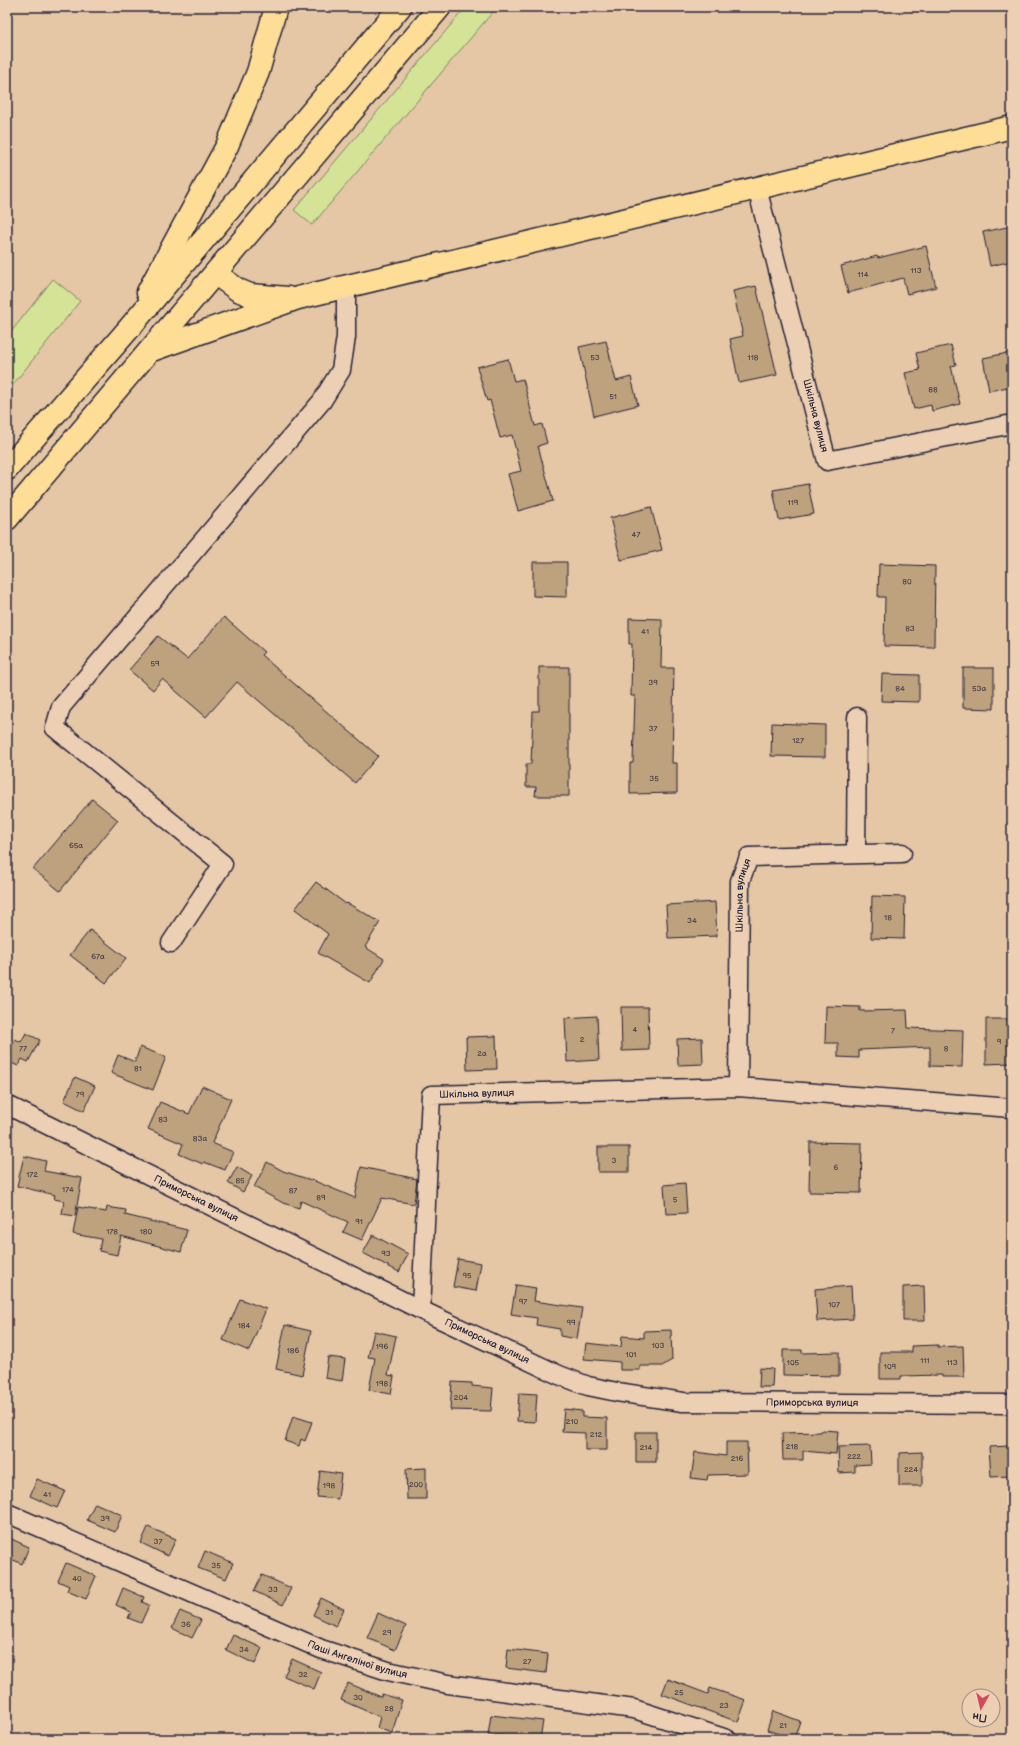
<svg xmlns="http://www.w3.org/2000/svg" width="1019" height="1746" viewBox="0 0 1019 1746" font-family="'Balsamiq Sans',sans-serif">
<rect width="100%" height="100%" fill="#e5c7a6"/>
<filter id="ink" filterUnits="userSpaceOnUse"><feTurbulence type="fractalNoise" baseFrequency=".025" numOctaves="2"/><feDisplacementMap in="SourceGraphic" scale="8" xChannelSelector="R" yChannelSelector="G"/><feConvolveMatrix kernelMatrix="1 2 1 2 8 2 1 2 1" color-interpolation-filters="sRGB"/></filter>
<g filter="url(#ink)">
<g fill="#d4e396" stroke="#7b8268">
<polygon points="466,7 497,7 312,225 294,210"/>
<polygon points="53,279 80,301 7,392 7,337"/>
</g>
<g fill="#bea17d" stroke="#22223b">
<polygon points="1012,226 1012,261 990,266 983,232"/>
<polygon points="926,246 936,287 907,294 903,278 848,293 841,266 877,256 878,258"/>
<polygon points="756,286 777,375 739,383 730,339 743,336 733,291"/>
<polygon points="606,341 616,381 631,377 638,405 594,416 579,347"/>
<polygon points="951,345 956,365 951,366 960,404 932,411 931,405 914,409 905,373 920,370 916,353"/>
<polygon points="1012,352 1012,386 989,391 983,358"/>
<polygon points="508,359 514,381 523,379 535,426 542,424 547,443 538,446 553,501 518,511 508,474 521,471 512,435 500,438 490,400 487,401 477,367"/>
<polygon points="808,484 814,514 779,520 773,490"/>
<polygon points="651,507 662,550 621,560 610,518"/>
<polygon points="533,562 567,562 567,597 533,596"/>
<polygon points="879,564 935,566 934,647 884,646 885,597 878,597"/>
<polygon points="224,617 264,652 261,655 378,756 355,783 237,682 206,717 162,679 153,690 129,670 158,636 187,659"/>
<polygon points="629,618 662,619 661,668 674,668 672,763 677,763 677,793 630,794 630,763 633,763 635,696 631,696 632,644 629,644"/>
<polygon points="539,667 569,667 569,796 535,796 536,787 526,787 526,764 531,764 533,711 539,711"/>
<polygon points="963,668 994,668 994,709 963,708"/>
<polygon points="882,674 919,675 919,702 881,701"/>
<polygon points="772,723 825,725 825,757 771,756"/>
<polygon points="92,799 118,820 60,891 33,869"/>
<polygon points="316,882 346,904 347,903 380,922 365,947 384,959 370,983 318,953 328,934 295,909"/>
<polygon points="872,896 905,897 904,939 871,938"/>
<polygon points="715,902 717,936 668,938 666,905"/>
<polygon points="90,930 126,958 106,983 70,955"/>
<polygon points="826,1006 860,1007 860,1011 907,1010 908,1028 963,1030 962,1067 930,1066 930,1047 859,1050 859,1058 838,1057 838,1043 825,1043"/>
<polygon points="621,1007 648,1007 649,1050 622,1051"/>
<polygon points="597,1016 599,1060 567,1062 565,1018"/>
<polygon points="986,1019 1012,1019 1012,1063 986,1064"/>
<polygon points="26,1033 40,1040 28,1062 22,1059 18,1066 7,1061 7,1054 15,1039 21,1042"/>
<polygon points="496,1036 497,1069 467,1070 466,1037"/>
<polygon points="702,1038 703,1064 678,1065 677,1039"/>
<polygon points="140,1047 166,1057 153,1090 111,1073 118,1055 135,1062"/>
<polygon points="75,1077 95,1086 84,1111 64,1101"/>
<polygon points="202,1086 231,1099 212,1143 233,1152 225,1170 204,1162 203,1164 179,1154 183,1144 148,1129 160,1102 189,1114"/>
<polygon points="810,1142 862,1143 861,1193 809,1192"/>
<rect x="598" y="1147" width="31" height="25"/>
<polygon points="24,1156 46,1161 44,1171 82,1178 75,1216 62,1214 64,1201 54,1199 55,1195 17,1186"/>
<polygon points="267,1162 283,1171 317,1182 355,1198 361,1167 417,1179 414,1204 382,1198 362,1240 343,1232 348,1222 301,1201 299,1208 283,1203 254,1187"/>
<polygon points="237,1167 252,1176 243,1192 228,1183"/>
<polygon points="685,1183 687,1213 666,1214 664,1185"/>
<polygon points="78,1207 106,1212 107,1207 126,1210 125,1215 187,1230 181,1252 121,1236 117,1255 99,1251 101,1239 73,1234"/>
<polygon points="373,1235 408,1254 399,1272 363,1253"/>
<polygon points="458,1259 481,1263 476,1291 453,1287"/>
<polygon points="516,1285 536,1288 534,1301 582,1308 577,1339 560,1336 560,1329 536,1325 537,1318 511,1314"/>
<polygon points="851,1286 853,1319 817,1321 815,1289"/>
<polygon points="924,1286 925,1321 903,1321 903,1287"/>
<polygon points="240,1299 266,1309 249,1351 223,1340"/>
<polygon points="285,1325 311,1331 302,1375 276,1369"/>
<polygon points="671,1330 672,1360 662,1366 640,1366 640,1370 620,1370 620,1362 584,1359 586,1343 621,1347 622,1336 644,1338 644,1331"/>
<polygon points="374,1331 396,1336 388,1375 394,1376 391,1394 369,1390 375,1358 368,1357"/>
<polygon points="938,1345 938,1347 963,1346 964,1377 942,1377 942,1375 901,1376 901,1379 880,1379 880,1352 912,1352 911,1346"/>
<polygon points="783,1350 802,1350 802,1353 839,1352 839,1376 783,1375"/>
<polygon points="328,1357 345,1359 342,1381 325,1378"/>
<polygon points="760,1368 773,1369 772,1387 759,1387"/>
<polygon points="452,1382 472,1383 472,1386 493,1388 491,1411 450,1410"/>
<polygon points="519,1393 537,1394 535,1422 517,1421"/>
<polygon points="564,1409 582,1411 582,1417 607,1418 607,1450 585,1450 585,1433 562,1432"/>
<polygon points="293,1416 312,1422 305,1441 301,1439 299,1446 285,1441"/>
<polygon points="822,1430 838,1431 836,1454 803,1451 803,1460 783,1460 782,1433 821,1432"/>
<rect x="636" y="1432" width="20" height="30"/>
<polygon points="726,1442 747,1442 748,1474 708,1475 707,1480 691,1478 695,1452 726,1456"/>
<polygon points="870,1446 871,1464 855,1465 855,1472 839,1473 838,1447"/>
<polygon points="1010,1446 1011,1476 991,1477 989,1447"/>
<polygon points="922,1452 922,1486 899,1486 899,1453"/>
<polygon points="426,1468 426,1499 407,1499 406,1469"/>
<polygon points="320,1471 341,1474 338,1499 317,1497"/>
<polygon points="37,1479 65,1491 57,1508 30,1496"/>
<polygon points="95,1503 122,1515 115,1532 87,1520"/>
<polygon points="148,1527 176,1539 168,1556 141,1543"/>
<polygon points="7,1537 29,1547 22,1564 7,1557"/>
<polygon points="205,1551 233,1563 226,1579 198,1568"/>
<polygon points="66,1563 96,1576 86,1599 67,1591 69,1586 58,1581"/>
<polygon points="262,1575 291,1588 283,1605 254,1591"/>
<polygon points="123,1588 144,1597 142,1602 149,1605 141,1623 128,1618 131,1612 116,1605"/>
<polygon points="321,1598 344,1609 336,1626 313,1615"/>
<polygon points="180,1611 201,1620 192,1638 172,1628"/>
<polygon points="378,1613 406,1626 395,1650 367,1638"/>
<polygon points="233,1635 262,1648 255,1664 226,1650"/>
<polygon points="508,1649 548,1654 546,1673 506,1668"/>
<polygon points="292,1659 321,1672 314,1689 284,1676"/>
<polygon points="668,1679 708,1694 710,1688 746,1700 738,1722 662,1694"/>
<polygon points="348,1683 381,1697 382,1694 402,1700 392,1733 377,1728 380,1717 341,1700"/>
<polygon points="773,1711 800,1721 794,1739 767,1730"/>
<polygon points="491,1715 543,1721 540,1739 488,1735"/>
</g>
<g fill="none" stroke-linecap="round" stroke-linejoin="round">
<g stroke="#22223b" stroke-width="21">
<g id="minor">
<path id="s1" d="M757,188L827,461L1012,424"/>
<polyline points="856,853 857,717"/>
<polyline points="171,943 223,864 55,728 61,707 322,401 341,370 346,337 346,288"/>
<path id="s2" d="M738,1087L740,881L749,857L902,853"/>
<path id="s3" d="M7,1105L421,1310L559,1375L588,1386L617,1392L683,1402L1012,1404"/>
<path id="s4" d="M421,1310L431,1095L738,1087L1012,1108"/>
<path id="s5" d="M7,1513L321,1649L388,1671L448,1684L634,1709L727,1739"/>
</g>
</g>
<g stroke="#22223b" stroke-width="25">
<g id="primary">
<polyline points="216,274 238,290 250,295 288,298"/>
<polyline points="148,292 227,146 258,72 276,7"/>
<polyline points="152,350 298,298 1012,127"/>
<polyline points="7,469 126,332 400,7"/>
<polyline points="7,519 440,7"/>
</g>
</g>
<use href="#minor" stroke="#edd0b4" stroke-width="18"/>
<use href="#primary" stroke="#fede96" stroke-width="22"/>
</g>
</g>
<g text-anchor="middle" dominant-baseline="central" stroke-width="3" stroke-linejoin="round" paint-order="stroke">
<g font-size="8" fill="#49424c">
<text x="916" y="270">113</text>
<text x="863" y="274">114</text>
<text x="595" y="357">53</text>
<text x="753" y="357">118</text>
<text x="933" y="389">88</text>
<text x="613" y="396">51</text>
<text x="793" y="502">119</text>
<text x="636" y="534">47</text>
<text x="907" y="581">80</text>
<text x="910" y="628">83</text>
<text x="645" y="631">41</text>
<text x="155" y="663">59</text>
<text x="653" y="682">39</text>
<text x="900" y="688">84</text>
<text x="979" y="688">53а</text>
<text x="653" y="728">37</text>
<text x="798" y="740">127</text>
<text x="654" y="778">35</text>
<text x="76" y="845">65а</text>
<text x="888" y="917">18</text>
<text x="692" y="920">34</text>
<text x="98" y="956">67а</text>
<text x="635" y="1029">4</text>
<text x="893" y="1030">7</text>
<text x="582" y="1039">2</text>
<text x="999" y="1041">9</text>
<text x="23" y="1048">77</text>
<text x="946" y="1048">8</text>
<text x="482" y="1053">2а</text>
<text x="138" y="1068">81</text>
<text x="80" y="1094">79</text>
<text x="163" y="1119">83</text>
<text x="200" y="1138">83а</text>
<text x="614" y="1160">3</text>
<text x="836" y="1167">6</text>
<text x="32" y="1174">172</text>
<text x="240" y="1180">85</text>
<text x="68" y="1189">174</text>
<text x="293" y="1190">87</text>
<text x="321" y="1197">89</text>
<text x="675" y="1199">5</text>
<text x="359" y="1221">91</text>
<text x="112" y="1231">178</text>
<text x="146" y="1231">180</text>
<text x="386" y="1253">93</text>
<text x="467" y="1275">95</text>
<text x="523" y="1301">97</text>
<text x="834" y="1304">107</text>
<text x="571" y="1322">99</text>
<text x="244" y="1325">184</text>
<text x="658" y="1345">103</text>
<text x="382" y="1346">196</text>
<text x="293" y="1350">186</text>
<text x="631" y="1354">101</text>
<text x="925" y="1360">111</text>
<text x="793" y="1362">105</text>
<text x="952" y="1362">113</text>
<text x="890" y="1366">109</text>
<text x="382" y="1383">198</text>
<text x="461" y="1397">204</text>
<text x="572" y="1421">210</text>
<text x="596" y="1434">212</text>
<text x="792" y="1446">218</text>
<text x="646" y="1447">214</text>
<text x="854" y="1456">222</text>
<text x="737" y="1458">216</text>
<text x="911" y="1469">224</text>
<text x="416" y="1484">200</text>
<text x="329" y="1485">198</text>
<text x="47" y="1494">41</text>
<text x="105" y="1518">39</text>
<text x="158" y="1541">37</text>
<text x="216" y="1565">35</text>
<text x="77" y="1578">40</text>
<text x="273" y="1589">33</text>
<text x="329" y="1612">31</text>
<text x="186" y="1624">36</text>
<text x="387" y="1632">29</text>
<text x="244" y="1649">34</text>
<text x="527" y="1661">27</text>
<text x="303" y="1674">32</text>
<text x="679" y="1692">25</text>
<text x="358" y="1697">30</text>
<text x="724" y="1705">23</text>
<text x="389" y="1708">28</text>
<text x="783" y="1725">21</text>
</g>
<g font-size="10" fill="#22223b" stroke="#edd0b4">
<text stroke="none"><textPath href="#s1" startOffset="235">Шкільна вулиця</textPath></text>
<text stroke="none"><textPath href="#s2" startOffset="192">Шкільна вулиця</textPath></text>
<text stroke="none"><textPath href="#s4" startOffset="261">Шкільна вулиця</textPath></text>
<text stroke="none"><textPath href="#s3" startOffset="211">Приморська вулиця</textPath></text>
<text stroke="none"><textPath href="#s3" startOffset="535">Приморська вулиця</textPath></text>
<text stroke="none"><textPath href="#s3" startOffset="871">Приморська вулиця</textPath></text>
<text stroke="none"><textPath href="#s5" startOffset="380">Паші Ангеліної вулиця</textPath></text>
</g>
</g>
<rect width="1019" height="1746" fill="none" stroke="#edd0b4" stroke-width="24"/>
<rect x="12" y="12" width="995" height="1722" fill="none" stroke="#22223b" stroke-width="1.5" filter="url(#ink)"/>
<g transform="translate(981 1708) rotate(188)"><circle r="19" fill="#edd0b4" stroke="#9c8a84"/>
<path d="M0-3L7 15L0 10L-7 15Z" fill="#d1495b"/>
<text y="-6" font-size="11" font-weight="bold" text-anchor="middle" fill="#22223b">Пн</text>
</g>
</svg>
